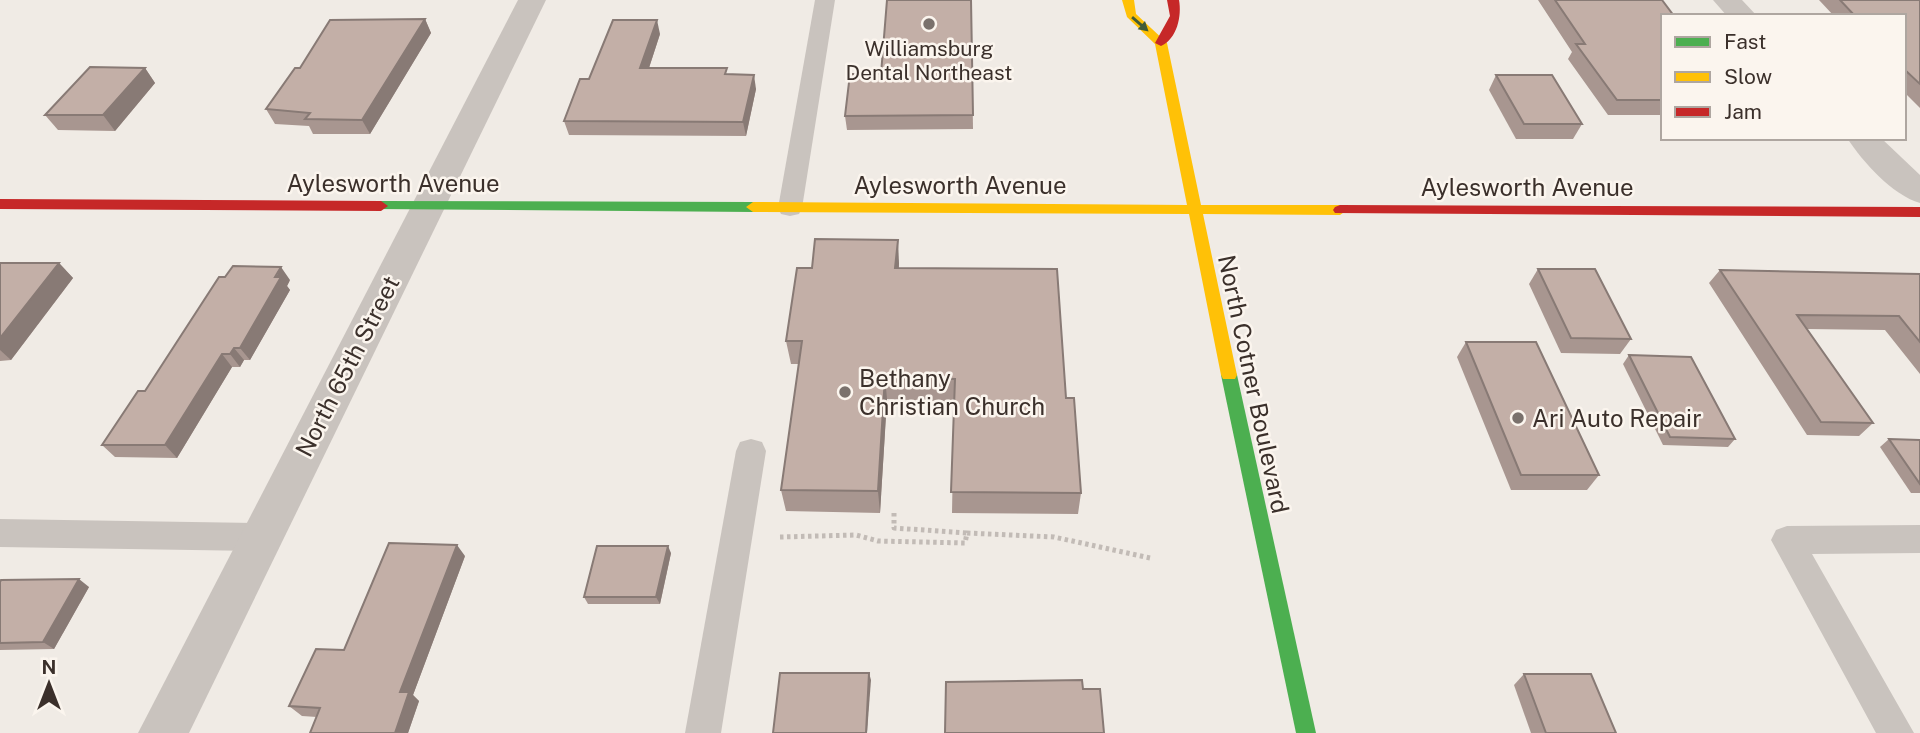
<svg xmlns="http://www.w3.org/2000/svg" width="1920" height="733" viewBox="0 0 1920 733" font-family="'Public Sans',sans-serif">
<rect width="100%" height="100%" fill="#f0ebe5"/>
<g fill="none" stroke-linecap="round" stroke-linejoin="round">
<g stroke="#c2bbb6" stroke-width="5" stroke-dasharray="3.5 3.5" stroke-linecap="butt">
<polyline points="894,513 894,528 967,533"/>
<polyline points="780,537 856,535 878,541 965,543 967,533 1054,537 1150,558"/>
</g>
<g fill="#c9c3be" fill-rule="evenodd">
<polygon points="815,0 835,0 802,208 799,214 790,216 781,214 778,208"/>
<polygon points="751,439 762,442 766,451 721,733 685,733 736,451 740,442"/>
<polygon points="0,519 262,523 273,527 278,537 273,547 262,551 0,547"/>
<polygon points="1920,525 1920,553 1812,554 1914,733 1876,733 1771,540 1776,530 1787,526"/>
</g>
<g fill="#c9c3be" fill-rule="evenodd">
<polygon points="518,0 546,0 189,733 138,733"/>
<polygon points="1713,0 1742,0 1757,16 1727,16"/>
<path d="M1847,138H1881L1920,175V203C1892,195 1863,162 1847,138Z"/>
</g>
<g fill="#4caf50" fill-rule="evenodd">
<polygon points="381,201 753,202 760,207 753,212 376,209 374,206"/>
<polygon points="1229,369 1235,371 1237,375 1316,733 1296,733 1221,375 1223,371"/>
</g>
<polygon fill="#ffc107" fill-rule="evenodd" points="1122,0 1134,0 1136,14 1167,43 1201,205 1340,205 1347,210 1340,215 1203,214 1237,375 1235,379 1223,379 1221,375 1189,214 753,212 746,207 753,202 1187,205 1155,44 1127,17"/>
<g fill="#c62828" fill-rule="evenodd">
<path d="M1167,0H1179C1182,16 1177,39 1161,46L1155,43L1170,16Z"/>
<polygon points="0,199 381,201 388,206 381,211 0,209"/>
<polygon points="1340,205 1920,207 1920,217 1335,213 1333,210 1335,207"/>
</g>
</g>
<g fill="#a89690">
<polygon points="971,0 973,129 847,130 845,116 881,74"/>
<polygon points="1538,0 1662,0 1663,115 1608,115 1568,59 1572,52"/>
<polygon points="1819,0 1920,0 1920,108 1904,92 1904,16 1834,16"/>
<polygon points="425,19 431,33 370,134 313,134 309,126 275,124 266,109 300,68"/>
<polygon points="660,34 649,68 728,74 756,89 746,136 569,135 564,121 589,79"/>
<polygon points="145,68 155,83 115,131 58,130 45,115"/>
<polygon points="1496,75 1582,124 1573,139 1516,139 1489,90"/>
<polygon points="1694,138 1751,138 1750,140 1695,140"/>
<polygon points="0,263 59,263 73,278 11,360 0,361"/>
<polygon points="899,263 899,268 1066,398 1081,493 1078,514 952,513 954,402 887,399 880,513 786,511 781,490 799,364 791,364 786,341 812,268"/>
<polygon points="1538,269 1631,339 1620,354 1561,353 1529,284"/>
<polygon points="1720,270 1920,274 1920,374 1885,330 1807,329 1873,423 1859,436 1807,435 1709,283"/>
<polygon points="290,280 287,286 290,290 250,360 244,360 240,367 232,367 177,458 115,457 102,445 145,391"/>
<polygon points="1466,342 1599,475 1587,490 1511,490 1457,357"/>
<polygon points="1629,355 1735,439 1728,447 1663,445 1623,364"/>
<polygon points="1889,439 1920,440 1920,493 1911,493 1880,447"/>
<polygon points="671,553 660,604 588,604 584,597"/>
<polygon points="465,556 413,695 419,701 408,733 310,733 317,717 302,716 289,706 344,650"/>
<polygon points="0,582 89,587 54,649 0,650"/>
<polygon points="1524,674 1616,733 1531,733 1514,685"/>
</g>
<g fill="#887a75">
<polygon points="425,19 431,33 370,134 362,120"/>
<polygon points="657,20 660,34 644,83 640,68"/>
<polygon points="145,68 155,83 115,131 103,115"/>
<polygon points="754,75 756,89 746,136 743,122"/>
<polygon points="898,240 899,263 897,291 895,268"/>
<polygon points="59,263 73,278 11,360 0,350 0,338"/>
<polygon points="281,267 290,280 287,286 290,290 250,360 240,348"/>
<polygon points="234,348 244,360 240,367 230,354"/>
<polygon points="222,354 232,367 177,458 165,445"/>
<polygon points="885,376 887,399 880,513 878,491"/>
<polygon points="457,545 465,556 413,695 419,701 408,733 395,733 400,692"/>
<polygon points="668,546 671,553 660,604 656,597"/>
<polygon points="79,579 89,587 54,649 43,642"/>
<polygon points="869,673 871,680 867,733 866,733"/>
</g>
<g fill="#c3afa7" stroke="#887a75" stroke-width="2">
<polygon points="887,0 971,0 973,115 845,116 850,74 881,74"/>
<polygon points="1555,0 1662,0 1674,16 1663,16 1663,100 1617,100 1576,44 1585,44"/>
<polygon points="1840,0 1920,0 1920,84 1904,69 1904,16 1855,16"/>
<polygon points="425,19 362,120 305,119 310,113 266,109 295,68 300,68 330,20"/>
<polygon points="613,20 657,20 640,68 727,68 725,74 754,75 743,122 564,121 580,79 589,79"/>
<polygon points="90,67 145,68 103,115 45,115"/>
<polygon points="1496,75 1552,75 1582,124 1524,124"/>
<polygon points="815,239 898,240 895,268 1057,269 1066,398 1074,398 1081,493 951,492 955,379 885,376 878,491 781,490 802,341 786,341 797,268 812,268"/>
<polygon points="0,263 59,263 0,338"/>
<polygon points="233,266 281,267 275,277 281,277 240,348 234,348 230,354 222,354 165,445 102,445 138,391 145,391 219,277 225,277"/>
<polygon points="1538,269 1595,269 1631,339 1571,338"/>
<polygon points="1720,270 1920,274 1920,342 1899,316 1797,315 1873,423 1821,422"/>
<polygon points="1466,342 1536,342 1599,475 1521,475"/>
<polygon points="1629,355 1691,357 1735,439 1670,437"/>
<polygon points="1889,439 1920,440 1920,484"/>
<polygon points="389,543 457,545 400,692 409,692 395,733 310,733 320,708 289,706 316,649 344,650"/>
<polygon points="597,546 668,546 656,597 584,597"/>
<polygon points="79,579 43,642 0,643 0,582 1,580"/>
<polygon points="780,673 869,673 866,733 773,733"/>
<polygon points="1524,674 1591,674 1616,733 1546,733"/>
<polygon points="1082,680 1083,689 1100,689 1104,733 945,733 946,682"/>
</g>
<defs><path id="oneway-solid" d="M-6-.8H1V-3.2L6.5 0L1 3.2V.8H-6Z" transform="scale(1.75)"/></defs>
<use fill="#415c38" href="#oneway-solid" transform="translate(1140 24) rotate(41)"/>
<g fill="#7a716c" stroke="#fbf5ee" stroke-width="2.5">
<circle cx="929" cy="24" r="7"/>
<circle cx="845" cy="392" r="7"/>
<circle cx="1518" cy="418" r="7"/>
</g>
<g text-anchor="middle" dominant-baseline="central" stroke-width="5" stroke-linejoin="round" paint-order="stroke">
<g font-size="21" fill="#3b302b" stroke="#fbf5ee">
<text x="929" y="48">Williamsburg<tspan x="929" dy="24">Dental Northeast</tspan></text>
</g>
<g font-size="24" fill="#3b302b" stroke="#fbf5ee">
<text x="393" y="183">Aylesworth Avenue</text>
<text x="960" y="185">Aylesworth Avenue</text>
<text x="1527" y="187">Aylesworth Avenue</text>
<text transform="translate(347 366) rotate(-63)">North 65th Street</text>
<text transform="translate(1254 384) rotate(78)">North Cotner Boulevard</text>
</g>
<g font-size="24" fill="#3b302b" stroke="#fbf5ee" text-anchor="start">
<text x="859" y="378">Bethany<tspan x="859" dy="28">Christian Church</tspan></text>
<text x="1532" y="418">Ari Auto Repair</text>
</g>
</g>
<rect x="1661" y="14" width="245" height="126" fill="#fbf5ee" stroke="#aea6a0" stroke-width="2"/>
<rect x="1675" y="37" width="35" height="10" fill="#4caf50" stroke="#aea6a0" stroke-width="2"/>
<text x="1724" y="49" font-size="21" fill="#3b302b">Fast</text>
<rect x="1675" y="72" width="35" height="10" fill="#ffc107" stroke="#aea6a0" stroke-width="2"/>
<text x="1724" y="84" font-size="21" fill="#3b302b">Slow</text>
<rect x="1675" y="107" width="35" height="10" fill="#c62828" stroke="#aea6a0" stroke-width="2"/>
<text x="1724" y="119" font-size="21" fill="#3b302b">Jam</text>
<g transform="translate(49 684)" stroke="#fbf5ee" stroke-width="5" paint-order="stroke">
<path d="M0-5L12 26L0 18L-12 26Z" fill="#3b302b"/>
<text y="-10" font-size="19" font-weight="bold" text-anchor="middle" fill="#3b302b">N</text>
</g>
</svg>
